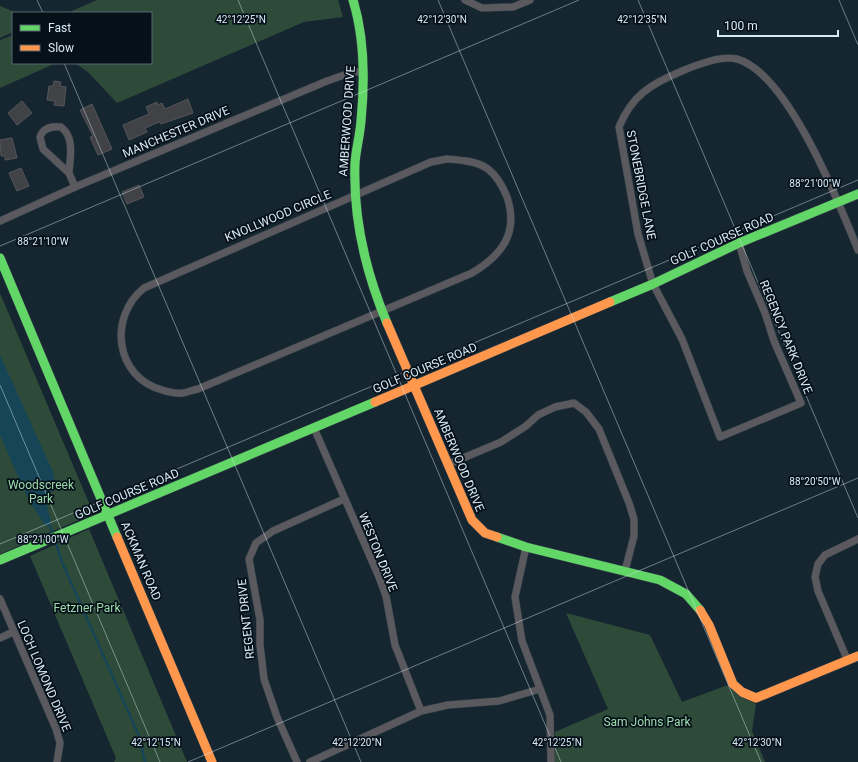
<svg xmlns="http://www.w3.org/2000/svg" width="858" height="762" viewBox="0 0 858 762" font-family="Roboto,sans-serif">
<rect width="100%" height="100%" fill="#162631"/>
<g fill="#2d4b38">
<polygon points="97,0 338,0 343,17 304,22 117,103 88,72 75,63 151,63 151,13 67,13"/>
<polygon points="0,6 17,13 13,13 13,32 0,38"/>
<polygon points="13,35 13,63 56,63 0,88 0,40"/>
<polygon points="0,293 92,510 88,516 0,554"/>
<polygon points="89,529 187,762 114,762 116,758 30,556"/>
<polygon points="566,613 650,635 682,702 728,685 738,695 756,704 752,731 765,762 554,762 555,732 608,709"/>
</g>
<path fill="#174558" d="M0,355L53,472L55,484C53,491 46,498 47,506C48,514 52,518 50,526L45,525L29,501L0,435Z"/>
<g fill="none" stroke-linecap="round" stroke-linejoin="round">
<g stroke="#174558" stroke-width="2.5">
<polyline points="50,526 53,535"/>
<polyline points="55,540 62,562 139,736 145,762"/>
</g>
</g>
<g fill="#404246" stroke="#555559">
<polygon points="54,81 61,82 60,86 66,87 64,106 54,105 55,101 47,100 49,86 53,86"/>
<polygon points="188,99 193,113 161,124 159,122 145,128 147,132 129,140 123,125 149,114 146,107 157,102 158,105 162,103 165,109"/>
<polygon points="22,101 32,113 17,125 8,113"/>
<polygon points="92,104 112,149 98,155 90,137 93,136 80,110"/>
<polygon points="12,138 17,158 5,160 5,156 1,156 0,140"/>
<polygon points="21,168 29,186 17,191 9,173"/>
<polygon points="139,185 144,197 127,204 122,192"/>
</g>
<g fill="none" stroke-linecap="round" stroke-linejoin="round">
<g stroke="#34404a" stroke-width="8">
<g id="street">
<polyline points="465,0 482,8 513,7 530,0"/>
<path d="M447,159C460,160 477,161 488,169C497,176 503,187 507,197C519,233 502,255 472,273L198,389C193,390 188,392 183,393C176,394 168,392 162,390C115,377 108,317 144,288L431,162Z"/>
<path d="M69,173C70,158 75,137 61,127C52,126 43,128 40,137L43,149L69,173L75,187"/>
<polyline points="0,221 75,187 327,81 350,73 364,71"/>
<path d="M739,243L747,271L765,313L774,341L801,403L720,437L682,339L653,284L638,234L619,127C632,95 651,84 682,71C696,65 721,55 737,59C788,73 839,203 858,250"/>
<polyline points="314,428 379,577 386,596 395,645 421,711"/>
<polyline points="449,464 501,442 526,426 538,415 555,407 574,403 586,412 599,429 629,503 634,519 634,536 625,571"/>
<polyline points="526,547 515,597 522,641 550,715 551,762"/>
<polyline points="0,599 56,729 60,743 57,762"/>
<polyline points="0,638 13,632"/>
<polyline points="847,659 818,591 815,577 818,564 825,555 858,539"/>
<polyline points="297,762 277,717 264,679 260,645 260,620 249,559 256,543 273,531 344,499"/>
<polyline points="310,762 421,711 448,705 499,701 540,689"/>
</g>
</g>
<g stroke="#34404a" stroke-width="10">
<g id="fast">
<path d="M353,0C365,39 365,80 361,121C360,135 356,149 355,163C353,218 366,273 387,323"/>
<polyline points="0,258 117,537"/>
<polyline points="610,302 653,284 739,243 858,194"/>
<polyline points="497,537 526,547 660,580 686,594 700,610"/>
<polyline points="0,560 375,402"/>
</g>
</g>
<g stroke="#34404a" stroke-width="10">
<g id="slow">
<polyline points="387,323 472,520 485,533 497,537"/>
<polyline points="375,402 610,302"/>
<polyline points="117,537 212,762"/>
<polyline points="700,610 709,625 733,684 742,692 756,698 858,656"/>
</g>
</g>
<use href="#street" stroke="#5a595e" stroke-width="7"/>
<use href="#fast" stroke="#63d668" stroke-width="9"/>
<use href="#slow" stroke="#ff974d" stroke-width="9"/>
</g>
<path fill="none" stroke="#d8e9f5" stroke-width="1" stroke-opacity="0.45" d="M37,0L43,13M238,0L561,762M438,0L761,762M638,0L858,518M839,0L858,45M64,63L361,762M0,246L579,0M0,385L160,762M0,544L858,180M188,762L858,478"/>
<g text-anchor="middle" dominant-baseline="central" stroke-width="3.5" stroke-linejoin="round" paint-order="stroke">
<g font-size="12" fill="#d8e9f5" stroke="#051019">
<text transform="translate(347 121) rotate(-86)">AMBERWOOD DRIVE</text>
<text transform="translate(176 132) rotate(-23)">MANCHESTER DRIVE</text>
<text transform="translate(641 185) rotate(79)">STONEBRIDGE LANE</text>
<text transform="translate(278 216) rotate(-23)">KNOLLWOOD CIRCLE</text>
<text transform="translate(722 239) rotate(-24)">GOLF COURSE ROAD</text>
<text transform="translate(786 337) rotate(68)">REGENCY PARK DRIVE</text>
<text transform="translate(425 368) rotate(-23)">GOLF COURSE ROAD</text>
<text transform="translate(459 460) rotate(67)">AMBERWOOD DRIVE</text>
<text transform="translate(127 494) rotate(-23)">GOLF COURSE ROAD</text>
<text transform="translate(378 552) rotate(68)">WESTON DRIVE</text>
<text transform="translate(141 561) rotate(67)">ACKMAN ROAD</text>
<text transform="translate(246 619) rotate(-96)">REGENT DRIVE</text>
<text transform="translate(44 676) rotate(67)">LOCH LOMOND DRIVE</text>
</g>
<g font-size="12" fill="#9ddcac" stroke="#051019">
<text x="41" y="485">Woodscreek<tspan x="41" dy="14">Park</tspan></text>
<text x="87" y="608">Fetzner Park</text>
<text x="647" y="722">Sam Johns Park</text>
</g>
</g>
<g font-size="10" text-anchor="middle" fill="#d8e9f5" stroke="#051019" stroke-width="3.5" stroke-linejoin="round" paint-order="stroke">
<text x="241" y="23">42°12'25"N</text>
<text x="442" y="23">42°12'30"N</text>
<text x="642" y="23">42°12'35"N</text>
<text x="815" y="187">88°21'00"W</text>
<text x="43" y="245">88°21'10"W</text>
<text x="815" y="485">88°20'50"W</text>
<text x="43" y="543">88°21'00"W</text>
<text x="156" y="746">42°12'15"N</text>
<text x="357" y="746">42°12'20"N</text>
<text x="557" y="746">42°12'25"N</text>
<text x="757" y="746">42°12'30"N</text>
</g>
<rect x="12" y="12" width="140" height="52" fill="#051019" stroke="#596771"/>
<rect x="20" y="25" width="20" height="6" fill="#63d668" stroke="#596771"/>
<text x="48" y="32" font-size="12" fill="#d8e9f5">Fast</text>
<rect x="20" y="45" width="20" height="6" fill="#ff974d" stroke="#596771"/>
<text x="48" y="52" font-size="12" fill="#d8e9f5">Slow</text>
<path d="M718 30v6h120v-6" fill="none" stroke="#d8e9f5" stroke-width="2"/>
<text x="724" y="30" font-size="12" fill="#d8e9f5" stroke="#051019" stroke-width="3" paint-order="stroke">100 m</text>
</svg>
